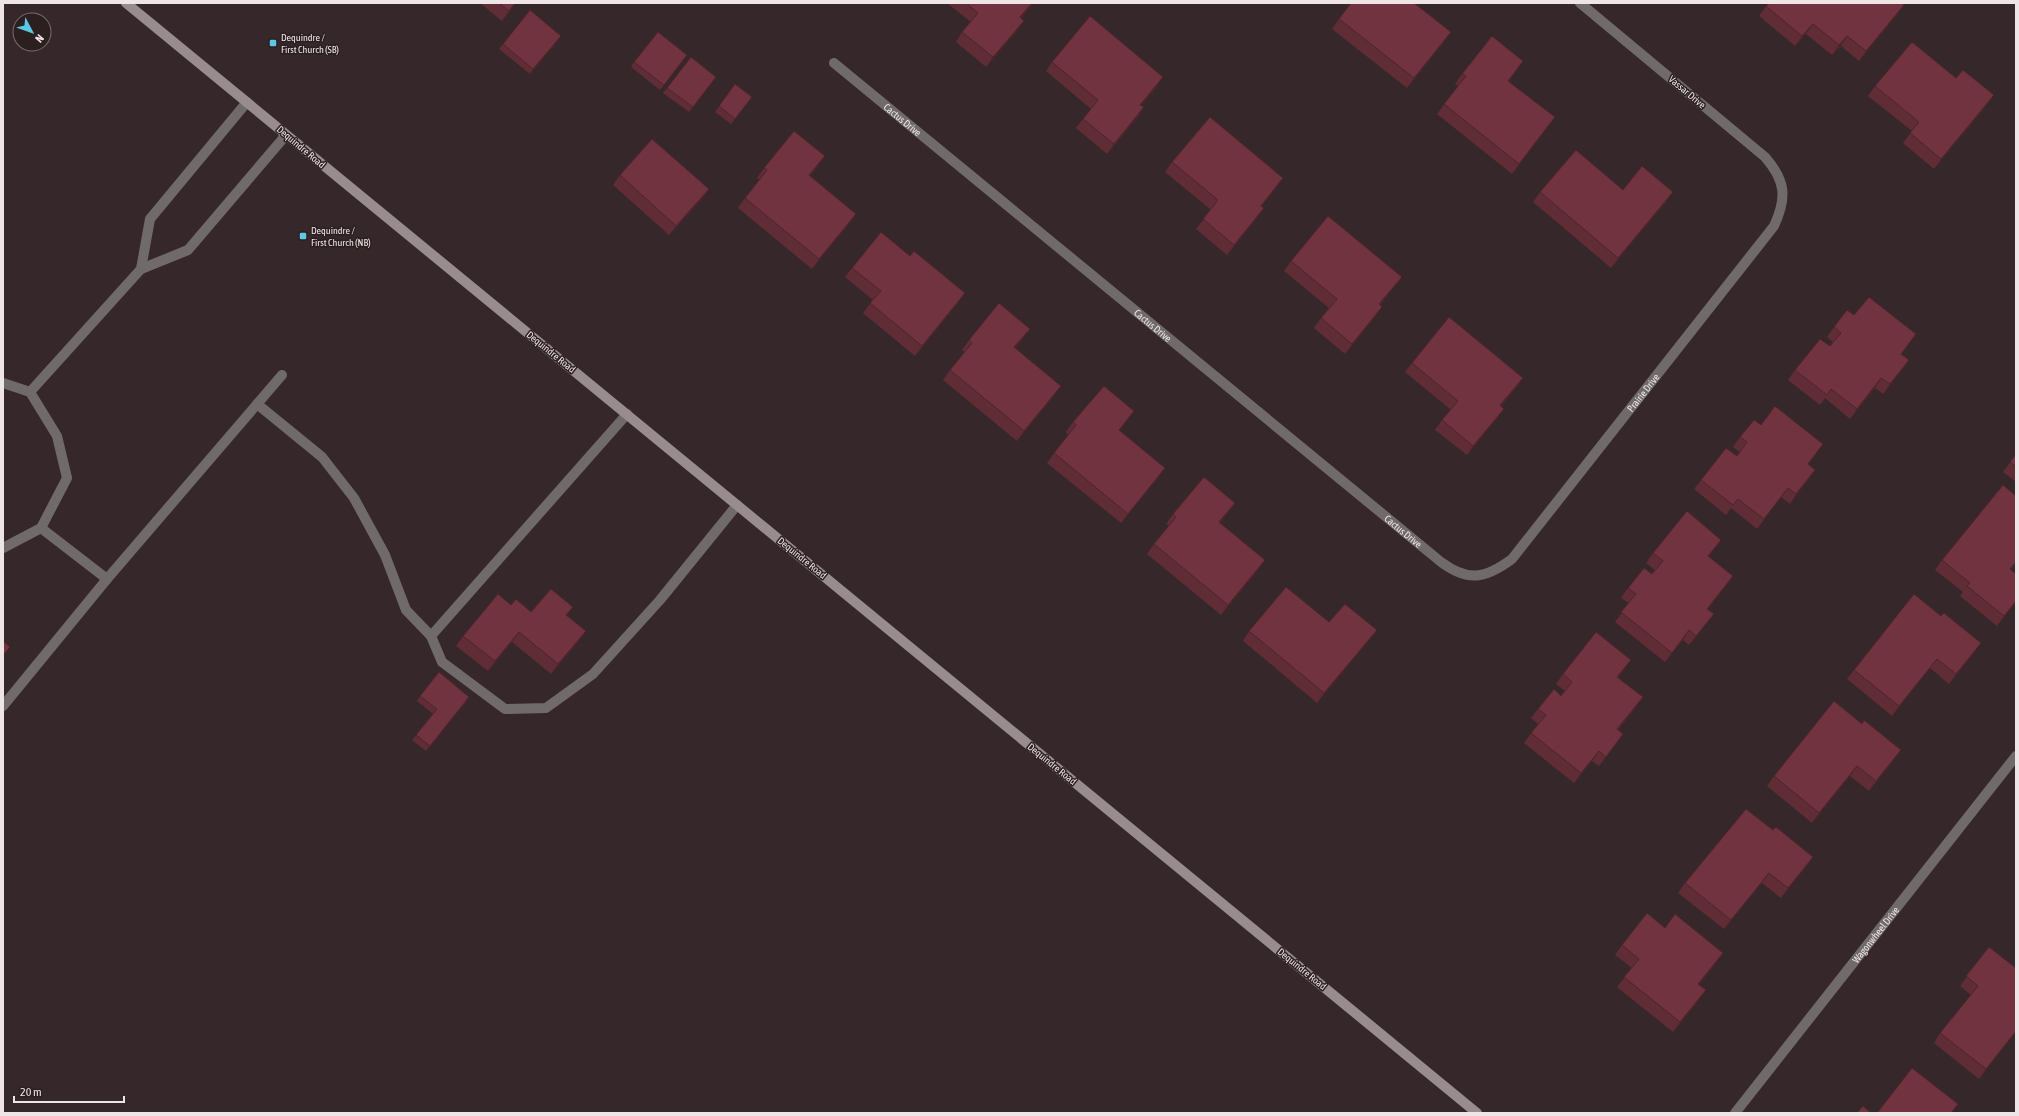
<svg xmlns="http://www.w3.org/2000/svg" width="2019" height="1116" viewBox="0 0 2019 1116" font-family="'Asap Condensed',sans-serif">
<rect width="100%" height="100%" fill="#36282a"/>
<g fill="none" stroke-linecap="round" stroke-linejoin="round">
<g stroke="#716a6b" stroke-width="10">
<polyline points="141,269 150,219 247,102"/>
<polyline points="3,383 30,392 57,436 67,478 41,528 3,548"/>
<polyline points="30,392 141,269 188,250 286,135"/>
<polyline points="257,404 322,457 354,498 385,555 406,610 431,636"/>
<polyline points="627,414 431,636 442,662 505,709 546,708 593,674 660,600 737,505"/>
<polyline points="41,528 107,579 282,375"/>
<polyline points="3,706 107,579"/>
</g>
<g stroke="#716a6b" stroke-width="10">
<path id="s1" d="M834,63L1441,562C1468,582 1485,579 1512,559L1774,226C1787,198 1786,181 1765,157L1580,3"/>
<path id="s2" d="M1735,1113L2016,756"/>
</g>
<polyline stroke="#988c8e" stroke-width="10" points="126,3 1477,1113"/>
</g>
<g fill="#602c36">
<polygon points="480,3 516,3 502,21"/>
<polygon points="947,3 1034,3 1021,18 1017,31 986,67 956,42 962,32 971,22"/>
<polygon points="1766,6 1897,15 1859,61 1841,46 1832,55 1806,34 1795,46 1759,16"/>
<polygon points="1339,19 1444,42 1407,88 1332,29"/>
<polygon points="558,41 530,74 499,49 503,44"/>
<polygon points="687,55 660,90 631,67 634,62"/>
<polygon points="1523,61 1509,81 1548,127 1512,174 1437,114 1458,86 1455,84 1462,74"/>
<polygon points="1052,62 1157,87 1141,105 1138,117 1107,154 1076,128 1091,109 1046,71"/>
<polygon points="716,77 689,112 663,93 667,88"/>
<polygon points="735,84 748,102 731,124 715,112"/>
<polygon points="1875,86 1987,105 1934,169 1903,143 1912,131 1868,96"/>
<polygon points="1172,162 1283,178 1276,188 1261,206 1257,218 1227,255 1196,229 1211,210 1165,172"/>
<polygon points="818,166 810,176 849,224 812,269 738,208 745,198 760,180 757,178 764,168"/>
<polygon points="620,175 709,189 702,199 669,235 613,185"/>
<polygon points="1623,190 1666,202 1611,268 1533,202 1540,192"/>
<polygon points="1291,261 1395,286 1380,305 1375,317 1345,354 1314,328 1321,318 1329,308 1284,271"/>
<polygon points="852,268 958,303 915,356 863,313 873,300 845,277"/>
<polygon points="1854,315 1909,344 1901,354 1909,360 1902,370 1883,394 1875,388 1850,419 1825,398 1820,405 1788,380 1795,370 1830,346 1833,342 1827,337 1834,327"/>
<polygon points="1023,339 1015,348 1054,396 1017,441 943,380 950,370 965,352 962,350 969,340"/>
<polygon points="1412,363 1523,378 1516,388 1501,406 1497,418 1467,455 1435,430 1442,420 1451,410 1405,372"/>
<polygon points="1134,411 1119,431 1165,468 1158,478 1121,523 1047,463 1054,453 1069,435 1066,432 1073,422"/>
<polygon points="1761,425 1816,454 1808,464 1815,470 1790,504 1781,497 1757,529 1731,508 1726,515 1694,489 1701,480 1737,456 1740,452 1733,447 1740,437"/>
<polygon points="2016,454 2016,482 2003,472"/>
<polygon points="2016,496 2016,563 2011,570 2016,602 1997,626 1960,596 1963,592 1935,570 1942,560"/>
<polygon points="1235,503 1228,513 1220,523 1258,570 1221,615 1147,554 1154,544 1169,526 1166,524 1173,514"/>
<polygon points="1721,540 1708,557 1726,586 1708,609 1714,614 1707,623 1689,645 1683,640 1665,662 1615,622 1629,603 1621,598 1628,588 1652,574 1655,570 1646,563 1653,553"/>
<polygon points="511,605 531,612 573,607 567,615 579,641 551,674 512,642 488,671 456,646 463,636"/>
<polygon points="1941,616 1981,643 1974,653 1949,684 1930,668 1892,716 1847,679 1854,670"/>
<polygon points="1329,622 1377,630 1370,639 1317,703 1243,641 1249,631"/>
<polygon points="1624,670 1618,678 1643,697 1636,707 1618,730 1623,734 1616,744 1599,766 1592,761 1574,783 1524,743 1538,724 1531,718 1538,709 1561,696 1565,691 1556,684 1563,674"/>
<polygon points="420,696 466,702 426,751 412,740 433,714 417,701"/>
<polygon points="1894,760 1869,791 1850,776 1812,823 1767,786 1774,776"/>
<polygon points="1773,830 1813,857 1806,867 1781,898 1762,883 1724,929 1678,893 1685,883"/>
<polygon points="1665,928 1723,953 1699,985 1699,1000 1673,1032 1617,987 1632,968 1615,955 1622,945"/>
<polygon points="1989,947 2016,1032 1979,1079 1934,1043 1940,1033 1971,995 1960,986"/>
</g>
<g fill="#4e242c">
<polygon points="515,3 516,3 502,21 509,11"/>
<polygon points="1032,3 1034,3 1013,27 1020,17"/>
<polygon points="1904,5 1897,15 1859,61 1866,51"/>
<polygon points="1024,21 1017,31 986,67 993,57"/>
<polygon points="1813,24 1806,34 1795,46 1802,36"/>
<polygon points="1451,32 1444,42 1407,88 1414,78"/>
<polygon points="561,36 558,41 530,74 533,69"/>
<polygon points="1847,36 1841,46 1832,55 1839,45"/>
<polygon points="1163,77 1157,87 1134,114 1140,105"/>
<polygon points="1994,95 1987,105 1934,169 1941,159"/>
<polygon points="1144,107 1138,117 1107,154 1114,144"/>
<polygon points="1555,117 1548,127 1512,174 1519,164"/>
<polygon points="825,156 818,166 802,185 809,175"/>
<polygon points="1283,178 1276,188 1254,215 1261,206"/>
<polygon points="709,189 702,199 669,235 676,226"/>
<polygon points="1673,192 1666,202 1611,268 1618,258"/>
<polygon points="1264,208 1257,218 1227,255 1234,245"/>
<polygon points="856,214 849,224 812,269 819,259"/>
<polygon points="1402,277 1395,286 1372,314 1379,304"/>
<polygon points="965,293 958,303 915,356 922,346"/>
<polygon points="1382,307 1375,317 1345,354 1352,344"/>
<polygon points="1030,329 1023,339 1007,357 1014,347"/>
<polygon points="1916,334 1909,344 1894,364 1901,354"/>
<polygon points="1909,360 1902,370 1883,394 1890,384"/>
<polygon points="1523,378 1516,388 1493,415 1500,405"/>
<polygon points="1881,378 1875,388 1850,419 1857,409"/>
<polygon points="1061,386 1054,396 1017,441 1024,431"/>
<polygon points="1504,409 1497,418 1467,455 1473,446"/>
<polygon points="1134,411 1127,421 1112,440 1119,430"/>
<polygon points="1165,468 1158,478 1121,523 1128,514"/>
<polygon points="1815,470 1808,480 1790,504 1796,494"/>
<polygon points="1235,503 1228,513 1212,532 1219,522"/>
<polygon points="1265,560 1258,570 1221,615 1228,605"/>
<polygon points="2016,562 2016,563 2003,579 2010,569"/>
<polygon points="1733,576 1726,586 1700,619 1707,609"/>
<polygon points="2016,601 2016,602 1997,626 2004,616"/>
<polygon points="1377,630 1370,639 1317,703 1324,693"/>
<polygon points="1689,630 1683,640 1665,662 1672,653"/>
<polygon points="586,631 579,641 551,674 558,664"/>
<polygon points="519,632 512,642 488,671 495,661"/>
<polygon points="1981,643 1974,653 1949,684 1956,674"/>
<polygon points="1937,659 1930,668 1892,716 1899,706"/>
<polygon points="1631,660 1624,670 1610,687 1617,677"/>
<polygon points="469,697 466,702 426,751 430,746"/>
<polygon points="1643,697 1636,707 1610,739 1617,729"/>
<polygon points="1901,750 1894,760 1869,791 1876,781"/>
<polygon points="1599,751 1592,761 1574,783 1581,773"/>
<polygon points="1857,766 1850,776 1812,823 1819,813"/>
<polygon points="1813,857 1806,867 1781,898 1788,888"/>
<polygon points="1769,873 1762,883 1724,929 1731,920"/>
<polygon points="1723,953 1716,963 1692,994 1698,984"/>
<polygon points="1706,990 1699,1000 1673,1032 1680,1022"/>
<polygon points="2016,1031 2016,1032 1979,1079 1986,1069"/>
</g>
<g fill="#70333f" stroke="#4e242c">
<polygon points="499,3 515,3 509,11"/>
<polygon points="966,3 1032,3 1020,17 1024,21 993,57 962,32 978,13"/>
<polygon points="1351,3 1414,3 1451,32 1414,78 1339,19"/>
<polygon points="1769,3 1902,3 1904,5 1866,51 1847,36 1839,45 1813,24 1802,36 1766,6"/>
<polygon points="530,10 561,36 533,69 503,44"/>
<polygon points="1090,16 1163,77 1140,105 1144,107 1114,144 1083,119 1098,100 1052,62"/>
<polygon points="658,32 687,55 664,85 634,62"/>
<polygon points="1492,36 1523,61 1508,81 1555,117 1519,164 1444,104 1466,76 1462,74"/>
<polygon points="1912,42 1956,78 1963,70 1994,95 1941,159 1910,133 1919,122 1875,86"/>
<polygon points="691,57 716,77 693,107 667,88"/>
<polygon points="735,84 752,97 735,119 719,106"/>
<polygon points="1210,117 1283,178 1261,206 1264,208 1234,245 1203,219 1218,200 1172,162"/>
<polygon points="794,131 825,156 809,175 856,214 819,259 745,198 767,170 764,168"/>
<polygon points="652,139 709,189 676,226 620,175"/>
<polygon points="1576,150 1623,190 1642,166 1673,192 1618,258 1540,192"/>
<polygon points="1328,216 1402,277 1379,304 1382,307 1352,344 1321,318 1337,299 1291,261"/>
<polygon points="881,232 910,256 914,251 965,293 922,346 870,303 881,291 852,268"/>
<polygon points="1869,297 1916,334 1901,354 1909,360 1890,384 1881,378 1857,409 1831,389 1827,395 1795,370 1820,339 1830,346 1841,333 1834,327 1847,310 1854,315"/>
<polygon points="999,303 1030,329 1014,347 1061,386 1024,431 950,370 972,343 969,340"/>
<polygon points="1449,317 1523,378 1500,405 1504,409 1473,446 1442,420 1458,401 1412,363"/>
<polygon points="1104,386 1134,411 1119,430 1165,468 1128,514 1054,453 1076,425 1073,422"/>
<polygon points="1775,406 1823,444 1808,464 1815,470 1796,494 1788,488 1764,519 1738,499 1733,505 1701,480 1726,448 1737,456 1747,442 1740,437 1754,420 1761,425"/>
<polygon points="2016,454 2016,467 2010,462"/>
<polygon points="1204,477 1235,503 1219,522 1265,560 1228,605 1154,544 1176,517 1173,514"/>
<polygon points="2003,485 2016,496 2016,562 2010,569 2016,574 2016,601 2004,616 1967,586 1970,583 1942,560"/>
<polygon points="1687,511 1721,540 1708,556 1733,576 1707,609 1714,614 1696,636 1689,630 1672,653 1621,612 1636,594 1628,588 1644,568 1652,574 1663,561 1653,553"/>
<polygon points="1286,587 1329,622 1345,604 1377,630 1324,693 1249,631"/>
<polygon points="551,589 573,607 566,615 586,631 558,664 519,632 495,661 463,636 498,594 511,605 516,599 531,612"/>
<polygon points="1914,594 1941,616 1944,613 1981,643 1956,674 1937,659 1899,706 1854,670"/>
<polygon points="1596,632 1631,660 1617,677 1643,697 1617,729 1623,734 1606,757 1599,751 1581,773 1531,733 1546,715 1538,709 1554,689 1561,696 1572,682 1563,674"/>
<polygon points="3,641 10,647 3,655"/>
<polygon points="439,672 469,697 430,746 416,735 437,709 420,696"/>
<polygon points="1834,701 1862,724 1864,720 1901,750 1876,781 1857,766 1819,813 1774,776"/>
<polygon points="1746,809 1773,830 1776,827 1813,857 1788,888 1769,873 1731,920 1685,883"/>
<polygon points="1647,913 1665,928 1675,914 1723,953 1698,984 1706,990 1680,1022 1624,977 1639,959 1622,945"/>
<polygon points="1989,947 2016,968 2016,1031 1986,1069 1940,1033 1978,986 1966,976"/>
<polygon points="1912,1068 1958,1104 1951,1113 1877,1113"/>
<polygon points="1863,1106 1871,1113 1857,1113"/>
</g>
<g fill="#5bc8e6" stroke="#2b1f20" stroke-width="1.5">
<rect x="269" y="39" width="8" height="8" rx="2"/>
<rect x="299" y="232" width="8" height="8" rx="2"/>
</g>
<g text-anchor="middle" dominant-baseline="central" stroke-width="3" stroke-linejoin="round" paint-order="stroke">
<g font-size="10" fill="#eee5e6" stroke="#2b1f20" text-anchor="start">
<text x="281" y="37">Dequindre /<tspan x="281" dy="12">First Church (SB)</tspan></text>
<text x="311" y="230">Dequindre /<tspan x="311" dy="12">First Church (NB)</tspan></text>
</g>
<g font-size="10" fill="#eee5e6" stroke="#2b1f20">
<text transform="translate(1687 92) rotate(40)">Vassar Drive</text>
<text stroke="none"><textPath href="#s1" startOffset="89">Cactus Drive</textPath></text>
<text transform="translate(301 147) rotate(40)">Dequindre Road</text>
<text stroke="none"><textPath href="#s1" startOffset="413">Cactus Drive</textPath></text>
<text transform="translate(551 352) rotate(39)">Dequindre Road</text>
<text stroke="none"><textPath href="#s1" startOffset="1076">Prairie Drive</textPath></text>
<text stroke="none"><textPath href="#s1" startOffset="737">Cactus Drive</textPath></text>
<text transform="translate(802 558) rotate(39)">Dequindre Road</text>
<text transform="translate(1052 764) rotate(39)">Dequindre Road</text>
<text stroke="none"><textPath href="#s2" startOffset="227">Wagonwheel Drive</textPath></text>
<text transform="translate(1302 969) rotate(39)">Dequindre Road</text>
</g>
</g>
<rect width="2019" height="1116" fill="none" stroke="#eee5e6" stroke-width="8"/>
<g transform="translate(32 32) rotate(131)"><circle r="19" fill="#2b1f20" stroke="#796e6f"/>
<path d="M0-3L7 15L0 10L-7 15Z" fill="#5bc8e6"/>
<text y="-6" font-size="11" font-weight="bold" text-anchor="middle" fill="#eee5e6">N</text>
</g>
<path d="M14 1096v6h110v-6" fill="none" stroke="#eee5e6" stroke-width="2"/>
<text x="20" y="1096" font-size="12" fill="#eee5e6" stroke="#2b1f20" stroke-width="3" paint-order="stroke">20 m</text>
</svg>
